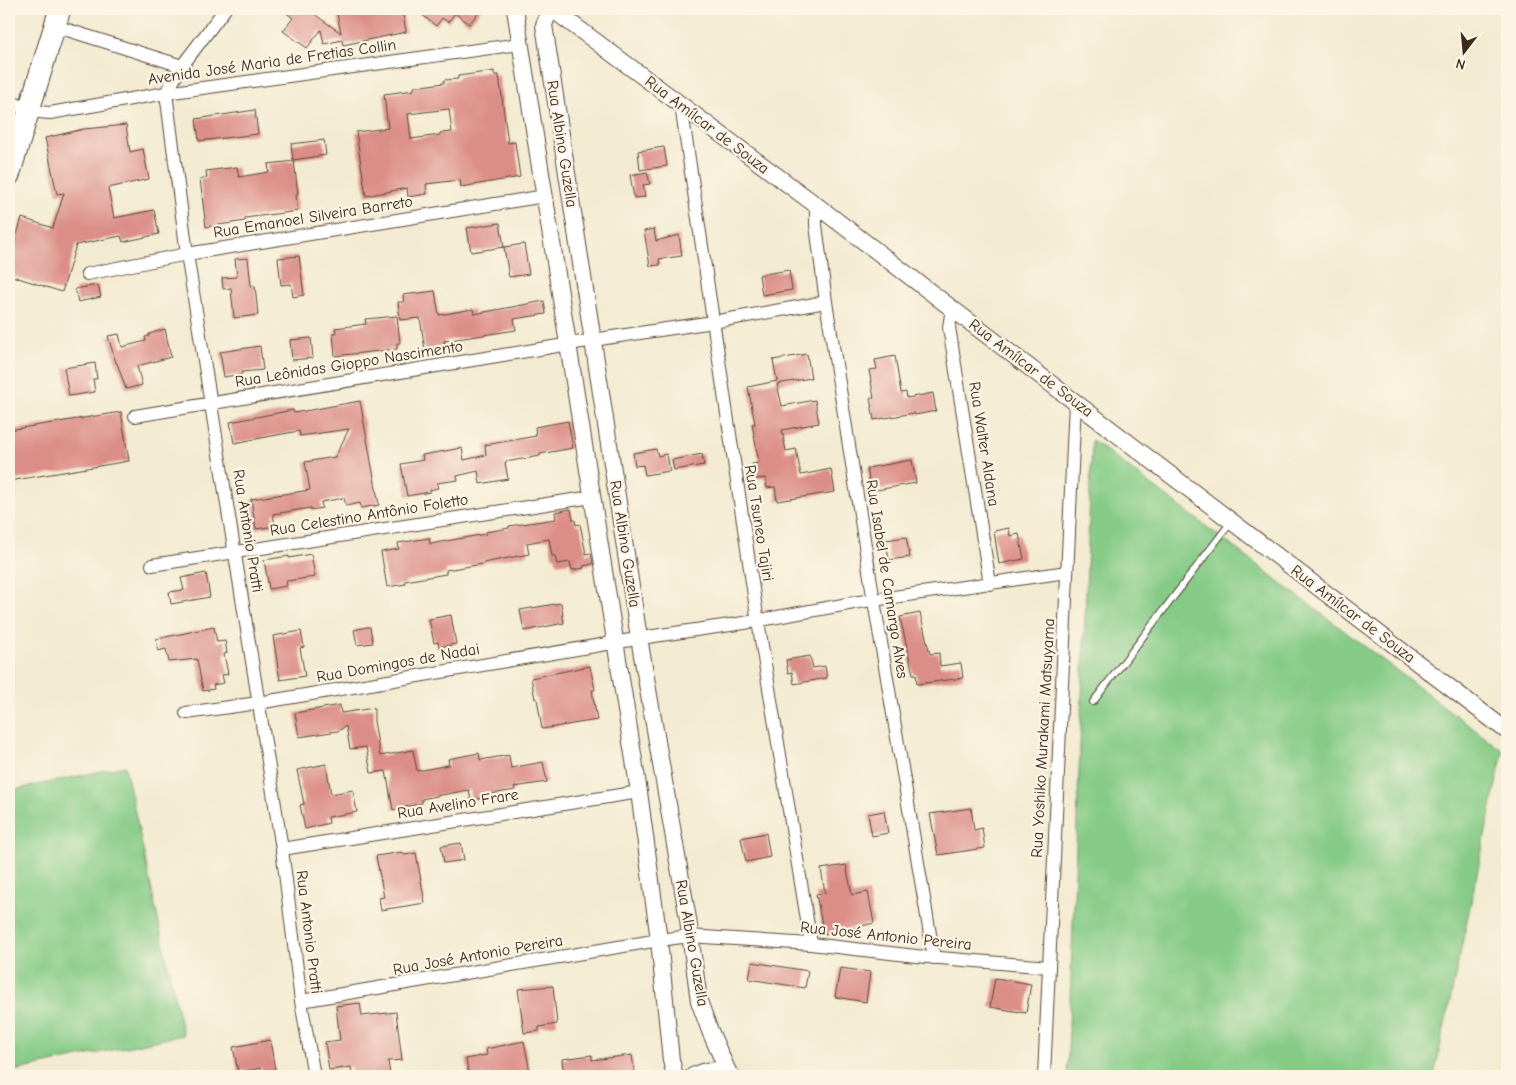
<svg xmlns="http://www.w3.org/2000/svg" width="1516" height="1085" viewBox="0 0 1516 1085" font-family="'Comic Neue',sans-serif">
<rect width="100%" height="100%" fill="#fcf5e5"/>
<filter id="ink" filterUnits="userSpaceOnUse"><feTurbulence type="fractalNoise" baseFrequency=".02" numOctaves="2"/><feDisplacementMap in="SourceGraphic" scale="10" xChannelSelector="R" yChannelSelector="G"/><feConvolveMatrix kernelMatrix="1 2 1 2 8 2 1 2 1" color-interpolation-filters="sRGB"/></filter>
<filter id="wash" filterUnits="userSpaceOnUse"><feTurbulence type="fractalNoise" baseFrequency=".0096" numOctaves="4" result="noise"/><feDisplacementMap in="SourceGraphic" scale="20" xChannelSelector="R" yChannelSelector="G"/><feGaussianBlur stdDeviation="1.12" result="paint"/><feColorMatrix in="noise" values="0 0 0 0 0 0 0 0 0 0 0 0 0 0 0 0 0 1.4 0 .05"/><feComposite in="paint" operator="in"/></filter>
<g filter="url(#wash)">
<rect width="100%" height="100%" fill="#f3ebd1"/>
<g fill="#85cb86" stroke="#607a52">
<polygon points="1092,440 1503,751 1434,1076 1067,1076"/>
<polygon points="125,766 183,1035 9,1072 9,791"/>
</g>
<g id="blocks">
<g fill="#db8e87" fill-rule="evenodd">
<polygon points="281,9 307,9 341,33 336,9 402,9 406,32 343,45 342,40 324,44 321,30 307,48 283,31 293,18"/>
<polygon points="415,9 482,9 469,24 455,13 448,22 442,18 436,26"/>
<path d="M494,71V75H499L508,143L515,142L520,177L461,187L460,180L426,184L427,194L408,197L407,188L366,196L356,132L388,128L384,94L414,90V87L444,83V80L458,79V76ZM449,109L452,132L440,133V135L411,139L408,114Z"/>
<polygon points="255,110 258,134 199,141 196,119"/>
<polygon points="126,125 130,152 143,149 149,179 108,188 114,218 154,210 159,234 123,242 121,236 76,245 62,292 9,275 9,261 22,218 53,228 64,193 57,194 45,138 84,129"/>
<polygon points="324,140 326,155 293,160 291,144"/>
<polygon points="664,147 667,166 640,170 638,151"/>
<polygon points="294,161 298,194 296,195 298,211 245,218 245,221 206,227 200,179 207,178 206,171 237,167 239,177 269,172 268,164"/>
<polygon points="647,172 650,184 643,185 645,197 634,198 630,175"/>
<polygon points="500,223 504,247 471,252 467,228"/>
<polygon points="654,229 656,241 679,235 682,256 659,259 660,265 650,266 644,231"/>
<polygon points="524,244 529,274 509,277 504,247"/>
<polygon points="299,256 304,295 293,297 291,284 281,285 278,258"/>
<polygon points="248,258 251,286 255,286 258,315 234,318 231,288 223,289 222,278 237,277 235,259"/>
<polygon points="789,270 792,290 762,295 759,275"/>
<polygon points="98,285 101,297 78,302 75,289"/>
<polygon points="435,291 439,315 473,309 474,314 544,301 546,314 514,319 516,330 444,341 445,347 425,350 420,318 400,320 398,302 404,302 403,295"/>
<polygon points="397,316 400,343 397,343 397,349 335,356 333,333 336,333 335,328 366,324 365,319"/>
<polygon points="165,329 171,357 137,366 142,385 126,389 117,363 116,363 108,336 119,334 122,347 146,341 145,337 149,336 149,334"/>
<polygon points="311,338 313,358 292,360 290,340"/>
<polygon points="260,346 263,370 242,372 242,374 224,377 220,352"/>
<polygon points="807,354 811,378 777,384 782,406 815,400 819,423 782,430 786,451 796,449 801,475 831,469 835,492 777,501 775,487 767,488 765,478 754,479 752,464 759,463 752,424 755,424 748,387 777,381 773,360"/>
<polygon points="895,356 901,393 906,392 907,398 933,393 936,411 915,415 914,413 874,420 870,398 874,398 869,370 877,369 875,360"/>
<polygon points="95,363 97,379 93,379 95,392 69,396 64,368"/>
<polygon points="360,401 379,505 361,508 360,503 346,506 344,498 321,502 322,508 311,510 311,508 273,514 275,526 256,529 251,499 310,490 305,462 335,457 349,429 300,436 299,431 234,443 230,422 293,410 294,413"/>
<polygon points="121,412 129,461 9,481 9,430"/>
<polygon points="568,421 573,448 540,454 540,456 505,462 508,479 480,484 478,471 457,476 458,480 437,483 438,488 430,490 430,492 407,496 401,464 423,460 422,455 462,448 464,460 486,455 485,445 536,436 535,427"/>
<polygon points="656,449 658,456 667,454 670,471 645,475 643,465 635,466 633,453"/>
<polygon points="702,454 704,465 674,470 672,460"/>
<polygon points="912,460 916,483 871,491 867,468"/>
<polygon points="571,509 573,520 575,520 576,525 580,524 586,554 591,553 593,564 583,566 584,568 572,570 570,562 557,564 555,556 552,556 549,539 527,543 529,554 483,563 483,564 446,570 446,574 405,581 406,584 387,587 381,552 399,549 398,543 429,538 430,544 486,534 486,532 509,528 509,526 556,519 555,512"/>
<polygon points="1009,528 1010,536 1019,534 1024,559 999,564 994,531"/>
<polygon points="906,537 910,557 889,560 886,540"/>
<polygon points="311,554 315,577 286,581 287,586 269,589 264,560 289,556 289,558"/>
<polygon points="206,573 210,597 171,604 169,592 184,590 181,578"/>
<polygon points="561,603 564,623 524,631 520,610"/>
<polygon points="920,613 930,654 939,653 940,666 961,663 963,678 917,684 916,674 913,674 900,617"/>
<polygon points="451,615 456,644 439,647 438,642 434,643 429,619"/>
<polygon points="214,627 217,642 225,641 227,653 224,654 228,674 222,675 224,683 213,685 214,689 203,691 197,659 169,662 166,649 158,651 156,639"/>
<polygon points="367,627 370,627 373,643 357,645 354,630"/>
<polygon points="301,631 304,647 300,648 305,676 280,680 273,636"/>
<polygon points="810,656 813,668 825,666 827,678 794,684 792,672 788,673 786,660"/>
<polygon points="590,666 595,690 592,690 597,720 542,729 537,698 535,699 531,678"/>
<polygon points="340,705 341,713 374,708 374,721 380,756 413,750 417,771 449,765 448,759 479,753 480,760 509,755 511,768 543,762 547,782 514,787 515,790 485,795 486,798 471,800 469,790 441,795 422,799 422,803 393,810 386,771 371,773 366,747 350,749 346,726 338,731 299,737 295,713"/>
<polygon points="326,764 331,794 353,790 357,812 328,817 329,823 305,829 300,805 304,804 297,770"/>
<polygon points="971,808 974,830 982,828 985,848 938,855 930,814"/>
<polygon points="884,811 888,833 872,836 868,814"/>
<polygon points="766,833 770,857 746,862 741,838"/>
<polygon points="461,843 464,860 444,863 441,846"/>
<polygon points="403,852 404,855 416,853 425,903 381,910 379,898 384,897 376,856"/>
<polygon points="846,865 852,895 868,892 874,923 824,935 816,894 825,893 821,869"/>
<polygon points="752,962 808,971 805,988 749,979"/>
<polygon points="840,968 870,972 866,1002 835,997"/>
<polygon points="995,978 1031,984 1026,1013 990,1007"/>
<polygon points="553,986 557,1024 539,1027 539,1031 524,1033 518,989"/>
<polygon points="360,1003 362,1016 396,1012 402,1060 388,1061 390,1075 352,1076 351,1067 329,1070 325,1042 340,1040 336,1006"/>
<polygon points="270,1040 276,1076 263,1076 261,1068 238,1072 233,1047"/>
<polygon points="524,1041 530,1072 509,1076 469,1076 466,1059 487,1055 486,1049"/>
<polygon points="592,1055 592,1060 632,1055 635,1076 564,1076 562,1059"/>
</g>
</g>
</g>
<g filter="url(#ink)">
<use href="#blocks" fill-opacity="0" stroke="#574739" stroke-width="1"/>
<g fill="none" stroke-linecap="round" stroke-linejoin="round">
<g stroke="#574739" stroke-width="8">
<polyline id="service" points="1093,702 1231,522"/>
</g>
<g stroke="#574739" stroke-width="14">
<g id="minor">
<polyline points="225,9 182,66 166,93 187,254 282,849 301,1001 314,1076"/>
<polyline points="55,26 182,66"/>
<polyline points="9,100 28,111 50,113 166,93 520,44"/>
<polyline points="681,105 756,609 811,944"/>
<polyline points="816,205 816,225 826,302 872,589 934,958"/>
<polyline points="87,274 187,254 545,196"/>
<polyline points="952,309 949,327 990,584"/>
<polyline points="135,416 606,338 713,322 826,302"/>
<polyline points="152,565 592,497"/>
<polyline points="186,713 258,703 654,636 744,623 859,602 1067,572"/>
<polyline points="282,849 639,792"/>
<polyline points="301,1001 659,940 690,936 704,937 811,944 916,956 1049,967"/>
<polyline points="1044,1076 1075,402"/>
</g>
</g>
<g stroke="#574739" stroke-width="18">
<g id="tertiary">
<polyline points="515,9 639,792 659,940 671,1060 675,1076"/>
<polyline points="550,9 544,25 639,638 688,919 699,1001 710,1031 729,1074"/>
<polyline points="552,9 816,205 1507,731"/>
<path d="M693,1076C705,1069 720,1068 732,1076"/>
</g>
</g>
<g stroke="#574739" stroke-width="23">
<polyline id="trunk" points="9,175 60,9"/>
</g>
<use href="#service" stroke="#fff" stroke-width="6"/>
<use href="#minor" stroke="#fff" stroke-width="12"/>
<use href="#tertiary" stroke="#fff" stroke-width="16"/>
<use href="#trunk" stroke="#fff" stroke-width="21"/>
</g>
</g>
<g text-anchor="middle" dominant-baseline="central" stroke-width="4.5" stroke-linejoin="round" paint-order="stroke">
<g font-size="16" fill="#3b2a1e" stroke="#fcf5e5">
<text transform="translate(272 62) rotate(-8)">Avenida José Maria de Fretias Collin</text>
<text transform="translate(707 125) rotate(37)">Rua Amílcar de Souza</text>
<text transform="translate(562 144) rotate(81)">Rua Albino Guzella</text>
<text transform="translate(313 217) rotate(-9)">Rua Emanoel Silveira Barreto</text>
<text transform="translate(349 364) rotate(-9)">Rua Leônidas Gioppo Nascimento</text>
<text transform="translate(1031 368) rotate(37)">Rua Amílcar de Souza</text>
<text transform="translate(984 444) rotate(81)">Rua Walter Aldana</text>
<text transform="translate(369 515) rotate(-9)">Rua Celestino Antônio Foletto</text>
<text transform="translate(759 523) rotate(81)">Rua Tsuneo Tajiri</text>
<text transform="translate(248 531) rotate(81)">Rua Antonio Pratti</text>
<text transform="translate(625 544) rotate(81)">Rua Albino Guzella</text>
<text transform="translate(887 579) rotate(81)">Rua Isabel de Camargo Alves</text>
<text transform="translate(1353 614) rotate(37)">Rua Amílcar de Souza</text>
<text transform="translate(398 663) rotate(-10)">Rua Domingos de Nadai</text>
<text transform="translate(1043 738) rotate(-87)">Rua Yoshiko Murakami Matsuyama</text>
<text transform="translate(458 804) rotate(-9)">Rua Avelino Frare</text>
<text transform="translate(309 932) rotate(83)">Rua Antonio Pratti</text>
<text transform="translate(886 936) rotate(6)">Rua José Antonio Pereira</text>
<text transform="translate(692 943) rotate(80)">Rua Albino Guzella</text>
<text transform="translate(478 955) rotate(-10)">Rua José Antonio Pereira</text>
</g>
</g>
<rect width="1516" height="1085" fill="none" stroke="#fcf5e5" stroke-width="30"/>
<g transform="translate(1464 52) rotate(196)" stroke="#fcf5e5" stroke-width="4" paint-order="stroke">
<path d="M0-4L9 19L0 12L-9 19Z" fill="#3b2a1e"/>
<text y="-8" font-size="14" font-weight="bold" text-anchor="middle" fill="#3b2a1e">N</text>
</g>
</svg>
